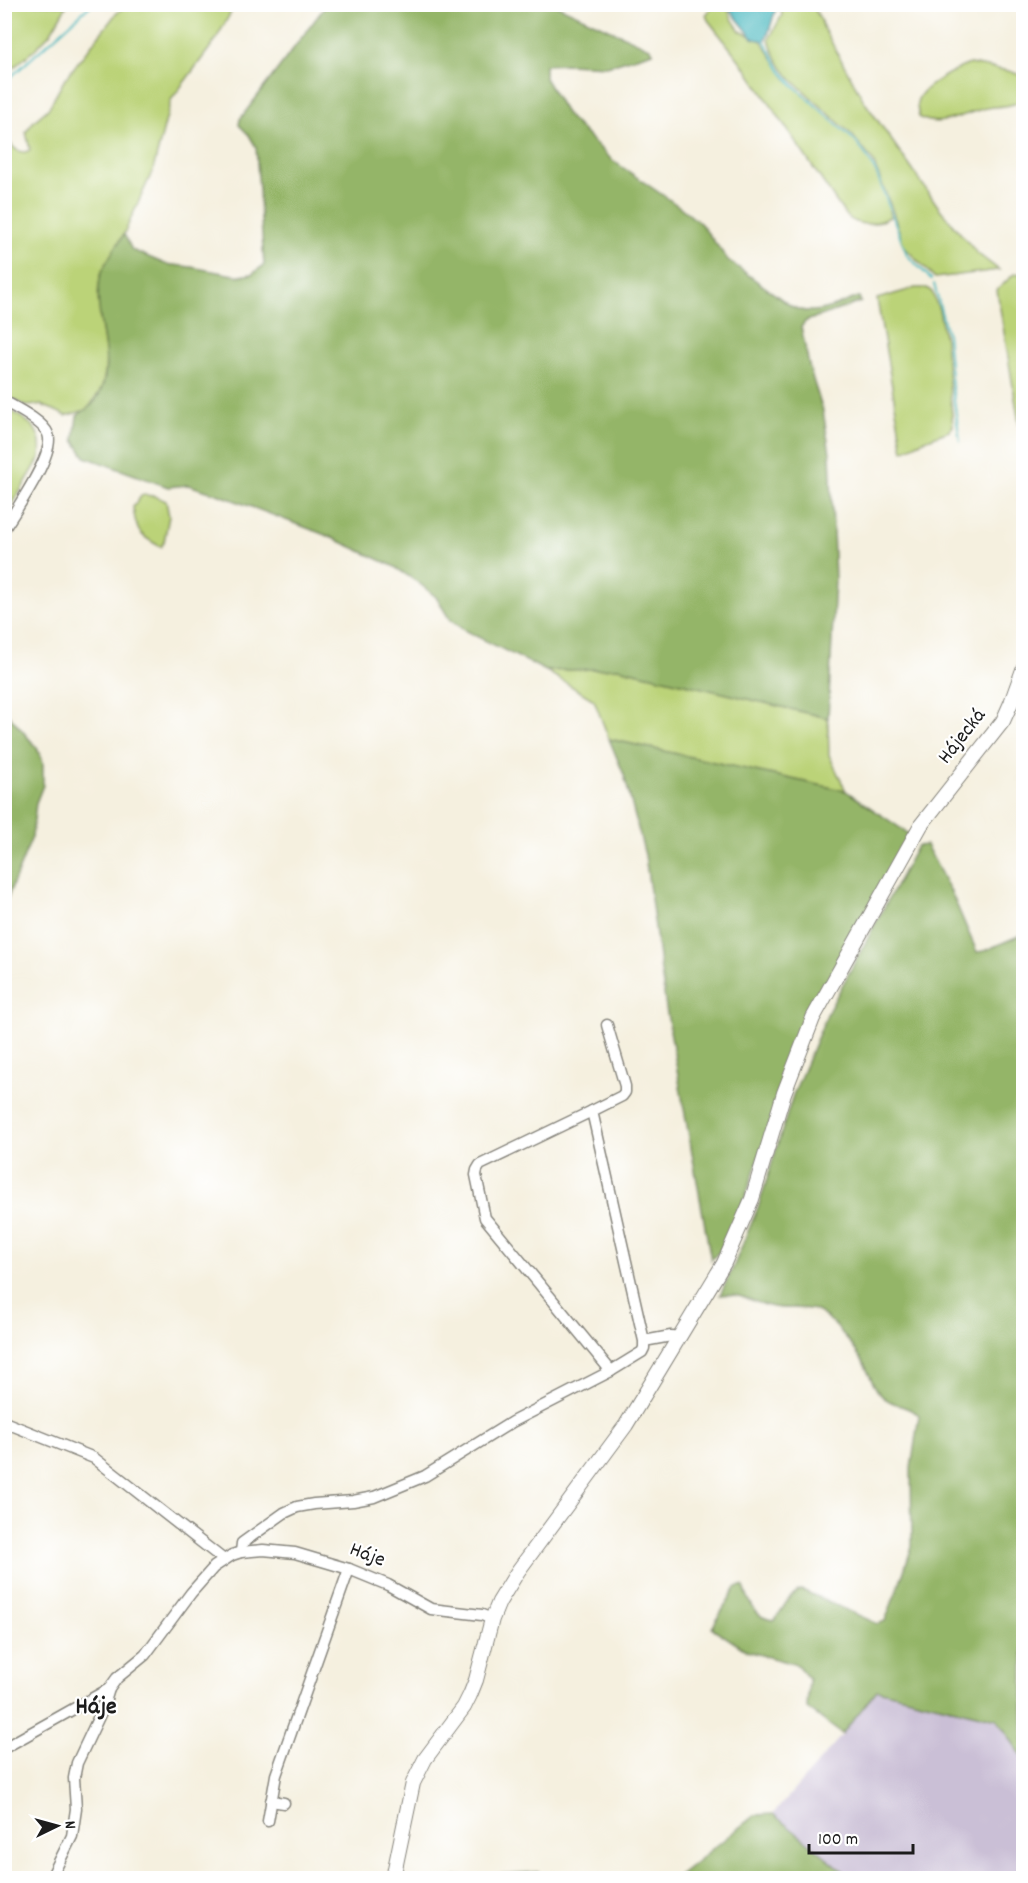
<svg xmlns="http://www.w3.org/2000/svg" width="1028" height="1883" viewBox="0 0 1028 1883" font-family="Dekko,sans-serif">
<rect width="100%" height="100%" fill="#fff"/>
<filter id="ink" filterUnits="userSpaceOnUse"><feTurbulence type="fractalNoise" baseFrequency=".0167" numOctaves="2"/><feDisplacementMap in="SourceGraphic" scale="12" xChannelSelector="R" yChannelSelector="G"/><feConvolveMatrix kernelMatrix="1 2 1 2 8 2 1 2 1" color-interpolation-filters="sRGB"/></filter>
<filter id="wash" filterUnits="userSpaceOnUse"><feTurbulence type="fractalNoise" baseFrequency=".008" numOctaves="4" result="noise"/><feDisplacementMap in="SourceGraphic" scale="24" xChannelSelector="R" yChannelSelector="G"/><feGaussianBlur stdDeviation="1.35" result="paint"/><feColorMatrix in="noise" values="0 0 0 0 0 0 0 0 0 0 0 0 0 0 0 0 0 1.4 0 .05"/><feComposite in="paint" operator="in"/></filter>
<g filter="url(#wash)">
<rect width="100%" height="100%" fill="#f5f0df"/>
<polygon fill="#cabfd6" points="877,1690 997,1719 1023,1758 1023,1878 852,1878 773,1814 842,1735"/>
<g fill="#bbd378" stroke="#6c784a" stroke-width="1.5">
<polygon points="5,4 67,5 50,34 35,49 5,75"/>
<path d="M126,5H235L215,41L171,100L153,170L124,234L100,277V319L106,354L105,373L102,388L88,409L66,416L54,410L41,405L25,406L5,394L4,135C10,144 18,157 30,150L26,132L33,122L48,109L65,79L115,15Z"/>
<path d="M713,5H726L732,19L740,31L761,40L786,78L854,140L867,157L872,164L888,202L890,217C874,225 861,228 846,216L747,70L708,20L706,15Z"/>
<path d="M780,5H812L821,20L823,27L864,101L940,209L977,253L999,270L935,278L904,247L892,209L873,161L853,136L791,79C781,68 773,55 769,39L782,15Z"/>
<path d="M970,64L1009,71L1023,76V100C1011,107 1000,106 987,108C965,112 941,130 919,117C918,113 917,107 917,103C919,87 956,69 970,64Z"/>
<polygon points="1023,273 1024,273 1023,447 997,290 1014,274"/>
<polygon points="915,288 927,288 932,292 939,310 945,340 953,426 949,431 925,440 903,451 877,299"/>
<path d="M5,407C28,421 44,427 40,458L5,517Z"/>
<path d="M142,495L155,496L166,501L169,516L164,542L161,547C138,535 136,531 133,507Z"/>
<polygon points="618,668 828,718 829,755 846,791 609,739 594,700 546,671"/>
</g>
<g fill="#94b568" stroke="#586842" stroke-width="1.5">
<path d="M327,4L556,5L650,48L653,52L607,66L568,64L545,65V78L567,115L612,160L680,207L701,224L728,260L791,306C813,319 837,304 859,297L861,302L806,321L801,327L810,370L823,411L830,453L835,580L828,718L618,668L546,671L464,630L450,620L436,597L420,584L393,566L328,536L220,495L188,485L168,487L85,457L74,440L77,416C83,410 90,408 95,401C121,365 91,319 100,278C102,265 117,246 124,234L132,250L165,264L191,267L239,276L252,274L264,265L256,147L249,135L239,125L240,119Z"/>
<polygon points="4,705 8,714 37,748 43,763 43,785 36,803 32,837 5,904"/>
<polygon points="609,739 846,791 909,834 797,1038 772,1119 737,1222 722,1249 711,1260 666,1008 645,855 624,775"/>
<path d="M926,845L952,894L977,952L984,951L1023,934V1758L997,1719L877,1690L842,1734L807,1708L809,1679L797,1665L747,1651L712,1628L736,1587L742,1586L744,1587C750,1603 755,1619 774,1620C784,1610 787,1594 802,1590L878,1624L885,1621L902,1577L912,1546L911,1468L919,1415C907,1405 890,1406 879,1393C872,1384 868,1370 862,1360C851,1344 830,1313 810,1309C797,1307 782,1310 769,1306C753,1302 737,1292 720,1295L732,1270L759,1205L793,1095L828,1012L917,846Z"/>
<polygon points="773,1814 852,1878 647,1878 677,1877 755,1815"/>
<polygon points="538,1872 541,1878 454,1878 458,1877"/>
</g>
<path fill="#47b7be" stroke="#326a6d" stroke-width="1.5" d="M728,5H778C772,16 771,30 765,41L754,39L751,36L731,11Z"/>
<g fill="none" stroke-linecap="round" stroke-linejoin="round">
<g stroke="#47b7be" stroke-width="2">
<polyline points="764,40 781,71 794,86 854,140 866,155 876,172 907,255 931,279"/>
<polyline points="4,83 92,4"/>
<polyline points="934,284 947,334 952,387 960,441"/>
</g>
</g>
</g>
<g filter="url(#ink)">
<g fill="none" stroke-linecap="round" stroke-linejoin="round">
<g stroke="#88867e" stroke-width="13">
<g id="minor">
<path d="M4,401C16,408 43,421 48,434C56,453 15,511 4,529"/>
<polyline points="592,1111 622,1096 625,1092 625,1086 607,1025"/>
<polyline points="644,1341 644,1348 642,1352 611,1371 485,1218 476,1175 477,1170 480,1165 592,1111 644,1341 671,1336 680,1337"/>
<polyline points="4,1422 94,1458 224,1560"/>
<polyline points="241,1552 242,1543 284,1513 297,1507 314,1504 353,1501 374,1497 425,1476 512,1422 611,1371"/>
<polyline points="4,1748 109,1689"/>
<polyline points="271,1801 284,1803"/>
<polyline points="268,1821 276,1775 349,1569"/>
<polyline points="51,1878 72,1836 76,1809 74,1778 77,1763 103,1708 109,1689 117,1678 145,1655 191,1593 214,1567 232,1555 241,1552 263,1550 295,1553 349,1569 388,1585 431,1609 482,1615 492,1619"/>
</g>
</g>
<g stroke="#88867e" stroke-width="16">
<polyline id="major" points="393,1878 413,1783 425,1759 464,1707 470,1695 476,1680 492,1619 499,1602 518,1571 626,1425 724,1263 752,1199 784,1093 813,1018 921,825 1003,721 1011,703 1024,667"/>
</g>
<use href="#minor" stroke="#fff" stroke-width="10"/>
<use href="#major" stroke="#fff" stroke-width="14"/>
</g>
</g>
<g text-anchor="middle" dominant-baseline="central" stroke-width="4.5" stroke-linejoin="round" paint-order="stroke">
<g font-size="21" fill="#1c1c1c" stroke="#fff">
<text transform="translate(963 737) rotate(-52)">Hájecká</text>
<text transform="translate(367 1556) rotate(21)">Háje</text>
</g>
<g font-size="24" font-weight="bold" fill="#1c1c1c" stroke="#fff">
<text x="96" y="1708">Háje</text>
</g>
</g>
<rect width="1028" height="1883" fill="none" stroke="#fff" stroke-width="24"/>
<g transform="translate(57 1826) rotate(85)" stroke="#ffffff" stroke-width="4.5" paint-order="stroke">
<path d="M0-4.5L10 22L0 15L-10 22Z" fill="#1c1c1c"/>
<text y="-9" font-size="16" font-weight="bold" text-anchor="middle" fill="#1c1c1c">N</text>
</g>
<path d="M809 1844v9h104v-9" fill="none" stroke="#1c1c1c" stroke-width="3"/>
<text x="818" y="1844" font-size="18" fill="#1c1c1c" stroke="#ffffff" stroke-width="4.5" paint-order="stroke">100 m</text>
</svg>
